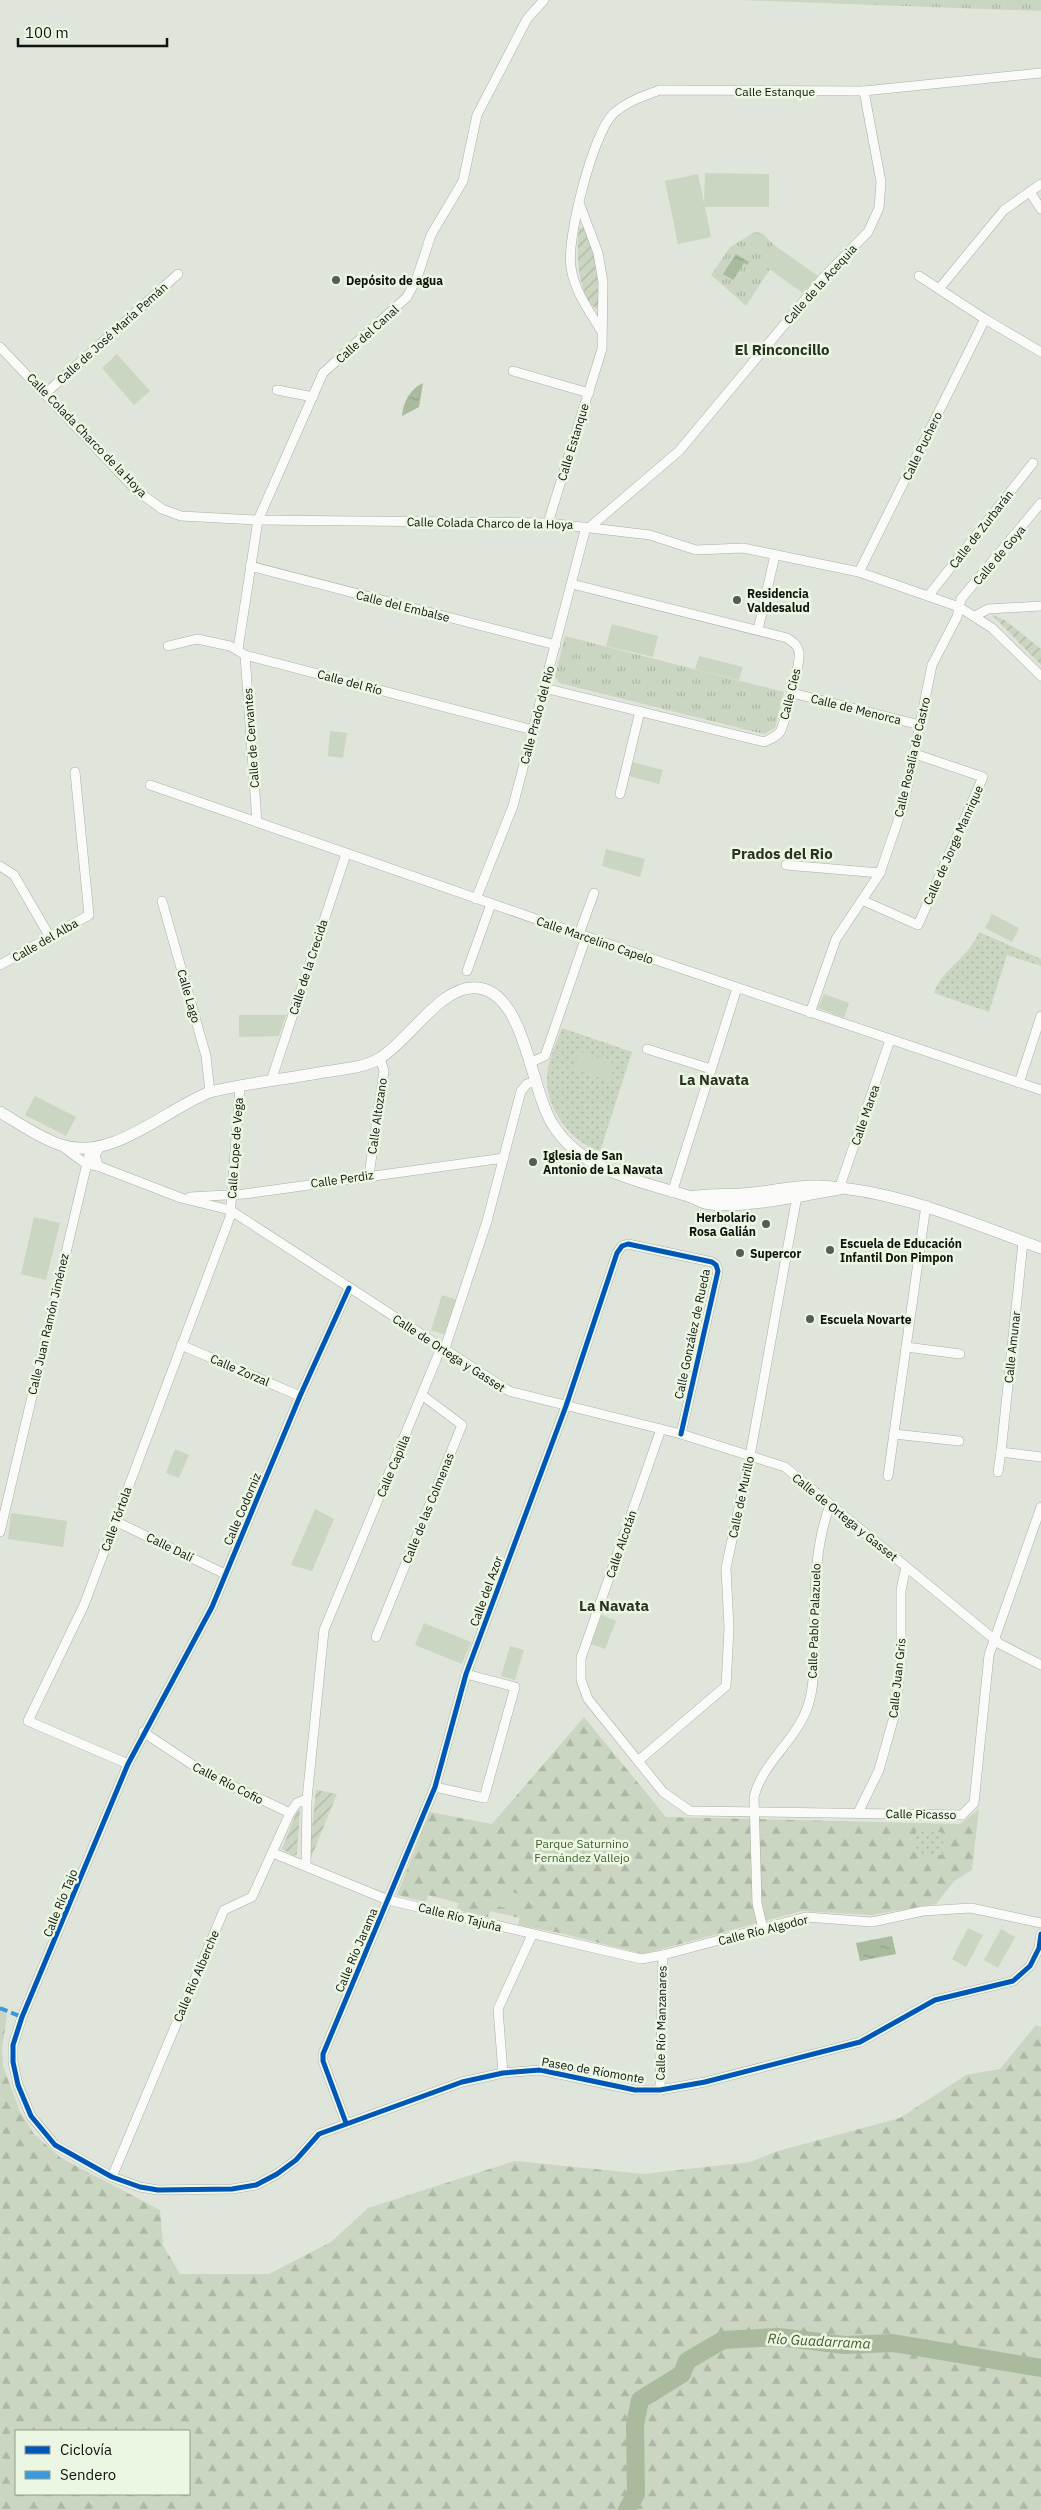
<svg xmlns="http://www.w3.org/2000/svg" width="1041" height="2510" viewBox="0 0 1041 2510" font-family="'IBM Plex Sans',sans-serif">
<defs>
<pattern id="grass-tufts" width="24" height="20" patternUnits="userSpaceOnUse" patternTransform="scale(1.25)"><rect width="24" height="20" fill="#cad6c1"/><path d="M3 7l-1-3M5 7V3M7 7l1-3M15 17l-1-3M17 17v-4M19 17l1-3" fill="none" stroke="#acb7a4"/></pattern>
<pattern id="forest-firs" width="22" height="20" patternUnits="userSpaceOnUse" patternTransform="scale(1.25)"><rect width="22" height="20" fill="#cad6c1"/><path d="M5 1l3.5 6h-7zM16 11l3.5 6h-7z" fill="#acb7a4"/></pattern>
<pattern id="park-dots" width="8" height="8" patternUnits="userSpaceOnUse" patternTransform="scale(1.25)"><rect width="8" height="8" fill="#cad6c1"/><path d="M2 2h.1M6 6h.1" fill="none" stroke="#acb7a4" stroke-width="1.8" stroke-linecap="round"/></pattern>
<pattern id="garden-furrows" width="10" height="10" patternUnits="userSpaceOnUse" patternTransform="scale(1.25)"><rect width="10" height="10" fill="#cad6c1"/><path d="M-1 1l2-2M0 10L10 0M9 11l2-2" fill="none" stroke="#acb7a4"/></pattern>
<pattern id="water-ripples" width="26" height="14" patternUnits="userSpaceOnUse" patternTransform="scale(1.25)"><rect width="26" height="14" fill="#aaba9f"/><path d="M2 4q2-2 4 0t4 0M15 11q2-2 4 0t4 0" fill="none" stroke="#919f88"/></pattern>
</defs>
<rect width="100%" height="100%" fill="#dfe5da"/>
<g fill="url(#grass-tufts)">
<polygon points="740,0 1041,0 1041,11"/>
<polygon points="755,232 762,233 774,245 762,264 770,269 746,306 711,275 730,247"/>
<polygon points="565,636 784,692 775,728 764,734 559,683 555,676"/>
</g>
<g fill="url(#forest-firs)" fill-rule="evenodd">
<polygon points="584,1717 666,1817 960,1824 979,1809 972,1870 954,1881 936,1904 871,1915 802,1911 643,1954 560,1933 518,1925 520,1918 490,1911 488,1917 457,1910 458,1903 428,1895 426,1902 397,1895 430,1812 492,1824"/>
<path d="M0,2009L7,2015L2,2049L3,2066L20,2112L34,2134L61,2158L160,2210L163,2245L180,2274H269L331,2242L368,2208L515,2161L644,2174L750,2162L778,2151L900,2118L966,2075L1000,2069L1036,2025L1041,2027V2510H0ZM189,2431V2494H16V2431Z"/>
</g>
<g fill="url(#park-dots)">
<path d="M979,932L1041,959V966L1007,955L989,1012L934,993C942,969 969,958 979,932Z"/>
<path d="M562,1028L632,1052L600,1151C572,1143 547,1110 547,1080C547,1062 556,1044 562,1028Z"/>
<polygon points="916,1831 944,1832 942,1855 915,1853"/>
</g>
<g fill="url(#garden-furrows)">
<path d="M582,227C594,240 604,293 597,309C577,298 576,249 579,228Z"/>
<polygon points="991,614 1006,621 1041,649 1041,665"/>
<polygon points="316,1790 337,1794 310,1860 309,1859"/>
<polygon points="300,1810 297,1854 294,1856 282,1849 297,1811"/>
</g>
<g fill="#cad6c1">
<polygon points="705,173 769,174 769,207 705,207 711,237 678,244 665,181 698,174 704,203"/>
<polygon points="774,245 818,276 803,293 762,264"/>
<polygon points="117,354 150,391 134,405 102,368"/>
<polygon points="612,624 658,636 653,657 606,646"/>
<polygon points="699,656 743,667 739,680 695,669"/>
<polygon points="330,731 347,733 343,758 328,756"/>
<polygon points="632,762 663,770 659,784 629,776"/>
<polygon points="606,849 645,859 640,877 602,866"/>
<polygon points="992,914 1019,928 1012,942 985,928"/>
<polygon points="824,994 849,1003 844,1018 818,1008"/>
<polygon points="239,1015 286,1015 279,1036 239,1037"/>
<polygon points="579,1051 615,1064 609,1081 573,1069"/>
<polygon points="35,1096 76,1117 66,1136 25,1115"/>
<polygon points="34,1217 60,1223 46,1280 21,1274"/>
<polygon points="442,1295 457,1300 446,1335 431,1330"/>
<polygon points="175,1449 189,1455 179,1478 166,1473"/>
<polygon points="315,1509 334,1519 312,1571 291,1565"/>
<polygon points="11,1513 67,1521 63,1547 8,1539"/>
<polygon points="602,1615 616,1621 605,1649 591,1644"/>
<polygon points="424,1623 471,1642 462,1664 415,1645"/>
<polygon points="510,1646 524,1650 515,1680 501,1676"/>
<polygon points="494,1888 519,1894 516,1911 490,1904"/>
<polygon points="968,1928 983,1935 966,1967 952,1959"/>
<polygon points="1001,1929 1015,1937 998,1968 984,1960"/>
</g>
<g fill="url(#water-ripples)">
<polygon points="736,254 749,262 747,265 744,263 733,280 723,274"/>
<path d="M423,383L419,407L402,416C403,402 410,389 423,383Z"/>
<polygon points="892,1936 896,1954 860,1961 856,1943"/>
</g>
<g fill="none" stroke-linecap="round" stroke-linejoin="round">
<polyline stroke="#aaba9f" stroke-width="18" points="627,2510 636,2494 635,2425 640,2400 682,2374 687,2361 723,2340 778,2337 845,2345 893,2343 1041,2368"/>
<g stroke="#aaafa6" stroke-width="10">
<g id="street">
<polyline points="1030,192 1041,209"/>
<polyline points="919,276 985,319 1041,352"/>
<polyline points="939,289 1004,210 1041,184"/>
<path d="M602,332C590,312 574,291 571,267C566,240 593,133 613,114C626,102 643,96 660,90L864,91L1041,73"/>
<polyline points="0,347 136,490 162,509 181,516 258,520 548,523 650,535 696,550 743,548 859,572 959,607 992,628 1041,676"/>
<polyline points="513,371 589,393"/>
<polyline points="277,390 313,397"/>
<polyline points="46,393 178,274"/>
<polyline points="548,523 602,349 603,282 598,253 580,205"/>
<polyline points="590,527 679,451 824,277 868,232 879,208 881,182 864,91"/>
<polyline points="250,566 556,645"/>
<polyline points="859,572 985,319"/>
<polyline points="929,595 1033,463"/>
<polyline points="975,616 988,609 1041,606"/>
<polyline points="758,630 775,555"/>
<polyline points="168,646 197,639 230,646 245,655 533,730"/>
<polyline points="238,649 258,520 323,373 407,297 417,278 431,235 463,181 477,115 527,19 544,0"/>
<polyline points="245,655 257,822"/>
<path d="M544,688L764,742C770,739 775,738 780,732C785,723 801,660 799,652C797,644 793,642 787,638L572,584"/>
<polyline points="792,693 920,725"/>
<polyline points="150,785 579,934 1041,1090"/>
<polyline points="620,794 640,711"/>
<polyline points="786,865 880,873"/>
<polyline points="0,866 14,875 50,937"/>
<polyline points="476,899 513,806 586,527"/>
<polyline points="162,901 206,1056 210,1092"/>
<polyline points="864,901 918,925 983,777 915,754"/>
<polyline points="579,934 594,893"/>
<polyline points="0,965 89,915 75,772"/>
<polyline points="467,971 491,904"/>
<polyline points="810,1013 836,939 880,873 904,803 932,665 957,617 961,599 1041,503"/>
<polyline points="647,1049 711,1069"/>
<polyline points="529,1063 545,1056 586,937"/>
<polyline points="271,1081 346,854"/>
<polyline points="1019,1083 1041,1016"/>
<polyline points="62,1146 86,1164 98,1166 181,1198 230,1210 509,1391 681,1434 785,1467 1000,1644 1041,1665"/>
<polyline points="98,1166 95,1155 100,1147"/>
<polyline points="369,1175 384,1071 380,1058"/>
<polyline points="839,1189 890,1040"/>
<polyline points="672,1193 737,988"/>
<polyline points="190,1197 244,1194 504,1158"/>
<polyline points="1023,1242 1001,1452 1041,1457"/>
<polyline points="349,1288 300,1396 212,1607 128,1764 22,2017 13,2045 13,2062 18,2085 31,2116 55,2145 112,2177 140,2187 158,2190 232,2189 256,2185 277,2174 296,2160 319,2134 462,2082 503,2073 540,2070 635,2090 660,2090 705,2082 860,2042 935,2000 1013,1981 1030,1966 1039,1948 1041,1934"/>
<polyline points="181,1345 300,1396"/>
<polyline points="906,1347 960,1354"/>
<polyline points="661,1429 581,1658 581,1680 588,1699 663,1792 690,1811 962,1815 974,1803 989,1655 1041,1507"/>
<polyline points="894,1434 959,1441"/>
<polyline points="998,1472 1001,1452"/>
<polyline points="888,1476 926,1205"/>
<polyline points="115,1521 225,1574"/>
<polyline points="0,1532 89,1155"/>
<polyline points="376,1637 462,1425 422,1395"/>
<polyline points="143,1732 205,1773 290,1813"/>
<polyline points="638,1761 726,1686 729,1628 726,1568 750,1456 797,1196"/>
<polyline points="128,1764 28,1721 84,1605 230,1217 240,1086"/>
<polyline points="435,1787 484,1798 515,1687 466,1674"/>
<polyline points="858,1813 879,1770 895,1713 901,1659 901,1590 906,1567"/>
<polyline points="273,1853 388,1900 641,1959 663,1955 806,1917 872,1922 923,1911 971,1908 1041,1923"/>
<polyline points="306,1866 307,1799 324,1630 441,1348 446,1345 487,1221 521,1091 527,1084 536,1081"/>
<path d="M763,1929L757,1903L754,1797C762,1763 796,1741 808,1706C815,1684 814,1659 814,1637C815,1592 814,1548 830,1505"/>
<polyline points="503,2073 498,2009 532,1935"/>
<polyline points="660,2090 663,1955"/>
<polyline points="346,2123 323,2061 323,2054 435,1787 466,1674 566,1406 617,1253 622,1246 628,1244 712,1262 716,1265 718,1271 681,1434"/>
<polyline points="112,2177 224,1910 252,1897 290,1813 297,1803 307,1799"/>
</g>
</g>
<g stroke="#aaafa6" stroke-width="12">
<g id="secondary">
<path d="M0,1112C20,1124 40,1138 61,1145C112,1162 164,1110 210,1092C247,1083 286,1079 324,1072C343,1069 364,1068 380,1058C410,1040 442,983 478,988C527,994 530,1094 555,1128C587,1174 642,1181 691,1197C695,1198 700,1202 705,1203C737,1210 805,1195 839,1189"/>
<path d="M691,1197C708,1194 724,1195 740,1194C767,1193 792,1185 819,1186C898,1190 968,1222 1041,1248"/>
</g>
</g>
<use href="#street" stroke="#fafbf9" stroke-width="9"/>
<use href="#secondary" stroke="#fafbf9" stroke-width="11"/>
<polyline stroke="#3a9ade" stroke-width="4" stroke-dasharray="8 4" stroke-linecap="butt" points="0,2008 22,2017"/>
<g stroke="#ebf7e3" stroke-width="8">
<g id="cycleway">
<polyline points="349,1288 300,1396 212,1607 128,1764 22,2017 13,2045 13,2062 18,2085 31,2116 55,2145 112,2177 140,2187 158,2190 232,2189 256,2185 277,2174 296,2160 319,2134 462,2082 503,2073 540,2070 635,2090 660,2090 705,2082 860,2042 935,2000 1013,1981 1030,1966 1039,1948 1041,1934"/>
<polyline points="346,2123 323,2061 323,2054 435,1787 466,1674 566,1406 617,1253 622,1246 628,1244 712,1262 716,1265 718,1271 681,1434"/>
</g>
</g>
<use href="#cycleway" stroke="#0057b8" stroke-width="5"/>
</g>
<g fill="#575c53" stroke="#ebf7e3" stroke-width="2">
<circle cx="336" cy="280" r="5"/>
<circle cx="737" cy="600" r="5"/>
<circle cx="533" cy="1162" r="5"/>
<circle cx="766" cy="1224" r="5"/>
<circle cx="830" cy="1250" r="5"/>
<circle cx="740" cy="1253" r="5"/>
<circle cx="810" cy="1319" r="5"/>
</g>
<g text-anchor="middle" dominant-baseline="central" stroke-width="5" stroke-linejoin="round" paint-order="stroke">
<g font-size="12" fill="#0e120b" stroke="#ebf7e3">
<text x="775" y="91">Calle Estanque</text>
<text transform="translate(820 284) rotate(-48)">Calle de la Acequia</text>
<text transform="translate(112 333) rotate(-42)">Calle de José María Pemán</text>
<text transform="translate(367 334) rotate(-42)">Calle del Canal</text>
<text transform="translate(87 435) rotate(46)">Calle Colada Charco de la Hoya</text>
<text transform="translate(573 442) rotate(-73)">Calle Estanque</text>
<text transform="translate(922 446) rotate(-64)">Calle Puchero</text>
<text transform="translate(490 523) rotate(1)">Calle Colada Charco de la Hoya</text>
<text transform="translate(981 529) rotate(-52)">Calle de Zurbarán</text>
<text transform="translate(999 555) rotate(-50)">Calle de Goya</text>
<text transform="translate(403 606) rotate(14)">Calle del Embalse</text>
<text transform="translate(350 682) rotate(15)">Calle del Río</text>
<text transform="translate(790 694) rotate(-76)">Calle Cíes</text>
<text transform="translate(856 709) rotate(14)">Calle de Menorca</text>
<text transform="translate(537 715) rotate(-75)">Calle Prado del Río</text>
<text transform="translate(251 738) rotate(-94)">Calle de Cervantes</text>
<text transform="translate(912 757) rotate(-77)">Calle Rosalía de Castro</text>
<text transform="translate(953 845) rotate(-66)">Calle de Jorge Manrique</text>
<text transform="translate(45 940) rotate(-30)">Calle del Alba</text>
<text transform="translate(595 940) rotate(19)">Calle Marcelino Capelo</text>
<text transform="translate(308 967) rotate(-72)">Calle de la Crecida</text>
<text transform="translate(189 996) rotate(74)">Calle Lago</text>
<text transform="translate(865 1115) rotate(-71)">Calle Marea</text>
<text transform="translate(377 1116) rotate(-82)">Calle Altozano</text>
<text transform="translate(235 1148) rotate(-86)">Calle Lope de Vega</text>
<text transform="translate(342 1179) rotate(-8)">Calle Perdiz</text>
<text transform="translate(48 1324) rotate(-77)">Calle Juan Ramón Jiménez</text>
<text transform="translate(692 1334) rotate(-78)">Calle González de Rueda</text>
<text transform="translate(1012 1347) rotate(-84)">Calle Amunar</text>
<text transform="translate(449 1353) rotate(33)">Calle de Ortega y Gasset</text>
<text transform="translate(240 1370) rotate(23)">Calle Zorzal</text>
<text transform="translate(393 1466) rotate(-67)">Calle Capilla</text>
<text transform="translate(741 1497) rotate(-78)">Calle de Murillo</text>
<text transform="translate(428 1508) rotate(-68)">Calle de las Colmenas</text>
<text transform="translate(242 1509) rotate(-67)">Calle Codorniz</text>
<text transform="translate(845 1517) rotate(39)">Calle de Ortega y Gasset</text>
<text transform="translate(116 1519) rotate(-70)">Calle Tórtola</text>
<text transform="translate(621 1544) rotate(-71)">Calle Alcotán</text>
<text transform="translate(170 1547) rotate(26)">Calle Dalí</text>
<text transform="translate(486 1591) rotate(-70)">Calle del Azor</text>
<text transform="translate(814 1621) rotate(-88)">Calle Pablo Palazuelo</text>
<text transform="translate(897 1678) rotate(-84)">Calle Juan Gris</text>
<text transform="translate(228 1783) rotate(27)">Calle Río Cofio</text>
<text transform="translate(921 1814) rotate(1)">Calle Picasso</text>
<text transform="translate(60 1903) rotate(-68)">Calle Río Tajo</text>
<text transform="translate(460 1917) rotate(14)">Calle Río Tajuña</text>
<text transform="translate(763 1930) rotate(-14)">Calle Río Algodor</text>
<text transform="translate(356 1950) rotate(-67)">Calle Río Jarama</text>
<text transform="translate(196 1976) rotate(-67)">Calle Río Alberche</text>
<text transform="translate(661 2023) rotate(-89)">Calle Río Manzanares</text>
<text transform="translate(593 2070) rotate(10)">Paseo de Ríomonte</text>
</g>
<g font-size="12" font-weight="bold" fill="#0e120b" stroke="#ebf7e3" text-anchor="start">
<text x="346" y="280">Depósito de agua</text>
<text x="747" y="593">Residencia<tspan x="747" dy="14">Valdesalud</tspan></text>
<text x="543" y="1155">Iglesia de San<tspan x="543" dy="14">Antonio de La Navata</tspan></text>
<text x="756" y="1217" text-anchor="end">Herbolario<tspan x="756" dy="14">Rosa Galián</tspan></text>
<text x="840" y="1243">Escuela de Educación<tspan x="840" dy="14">Infantil Don Pimpon</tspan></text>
<text x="750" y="1253">Supercor</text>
<text x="820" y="1319">Escuela Novarte</text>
</g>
<g font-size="12" fill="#45612e" stroke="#ebf7e3">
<text x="582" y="1843">Parque Saturnino<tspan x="582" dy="14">Fernández Vallejo</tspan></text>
</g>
<g font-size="14" font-style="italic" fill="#425d2b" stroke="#ebf7e3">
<text transform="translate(819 2341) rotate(3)">Río Guadarrama</text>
</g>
<g font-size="15" font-weight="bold" fill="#293223" stroke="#ebf7e3">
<text x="782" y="349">El Rinconcillo</text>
<text x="782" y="853">Prados del Rio</text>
<text x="714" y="1079">La Navata</text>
<text x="614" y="1605">La Navata</text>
</g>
</g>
<rect x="15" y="2430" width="175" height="65" fill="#ebf7e3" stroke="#939b8d"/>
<rect x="25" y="2446" width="25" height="8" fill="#0057b8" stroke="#939b8d"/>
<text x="60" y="2455" font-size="15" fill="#0e120b">Ciclovía</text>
<rect x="25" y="2471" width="25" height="8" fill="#3a9ade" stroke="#939b8d"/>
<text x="60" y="2480" font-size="15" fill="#0e120b">Sendero</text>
<path d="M18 38v8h149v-8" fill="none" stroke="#0e120b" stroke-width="2.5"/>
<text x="25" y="38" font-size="15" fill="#0e120b" stroke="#ebf7e3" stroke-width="4" paint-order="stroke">100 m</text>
</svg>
